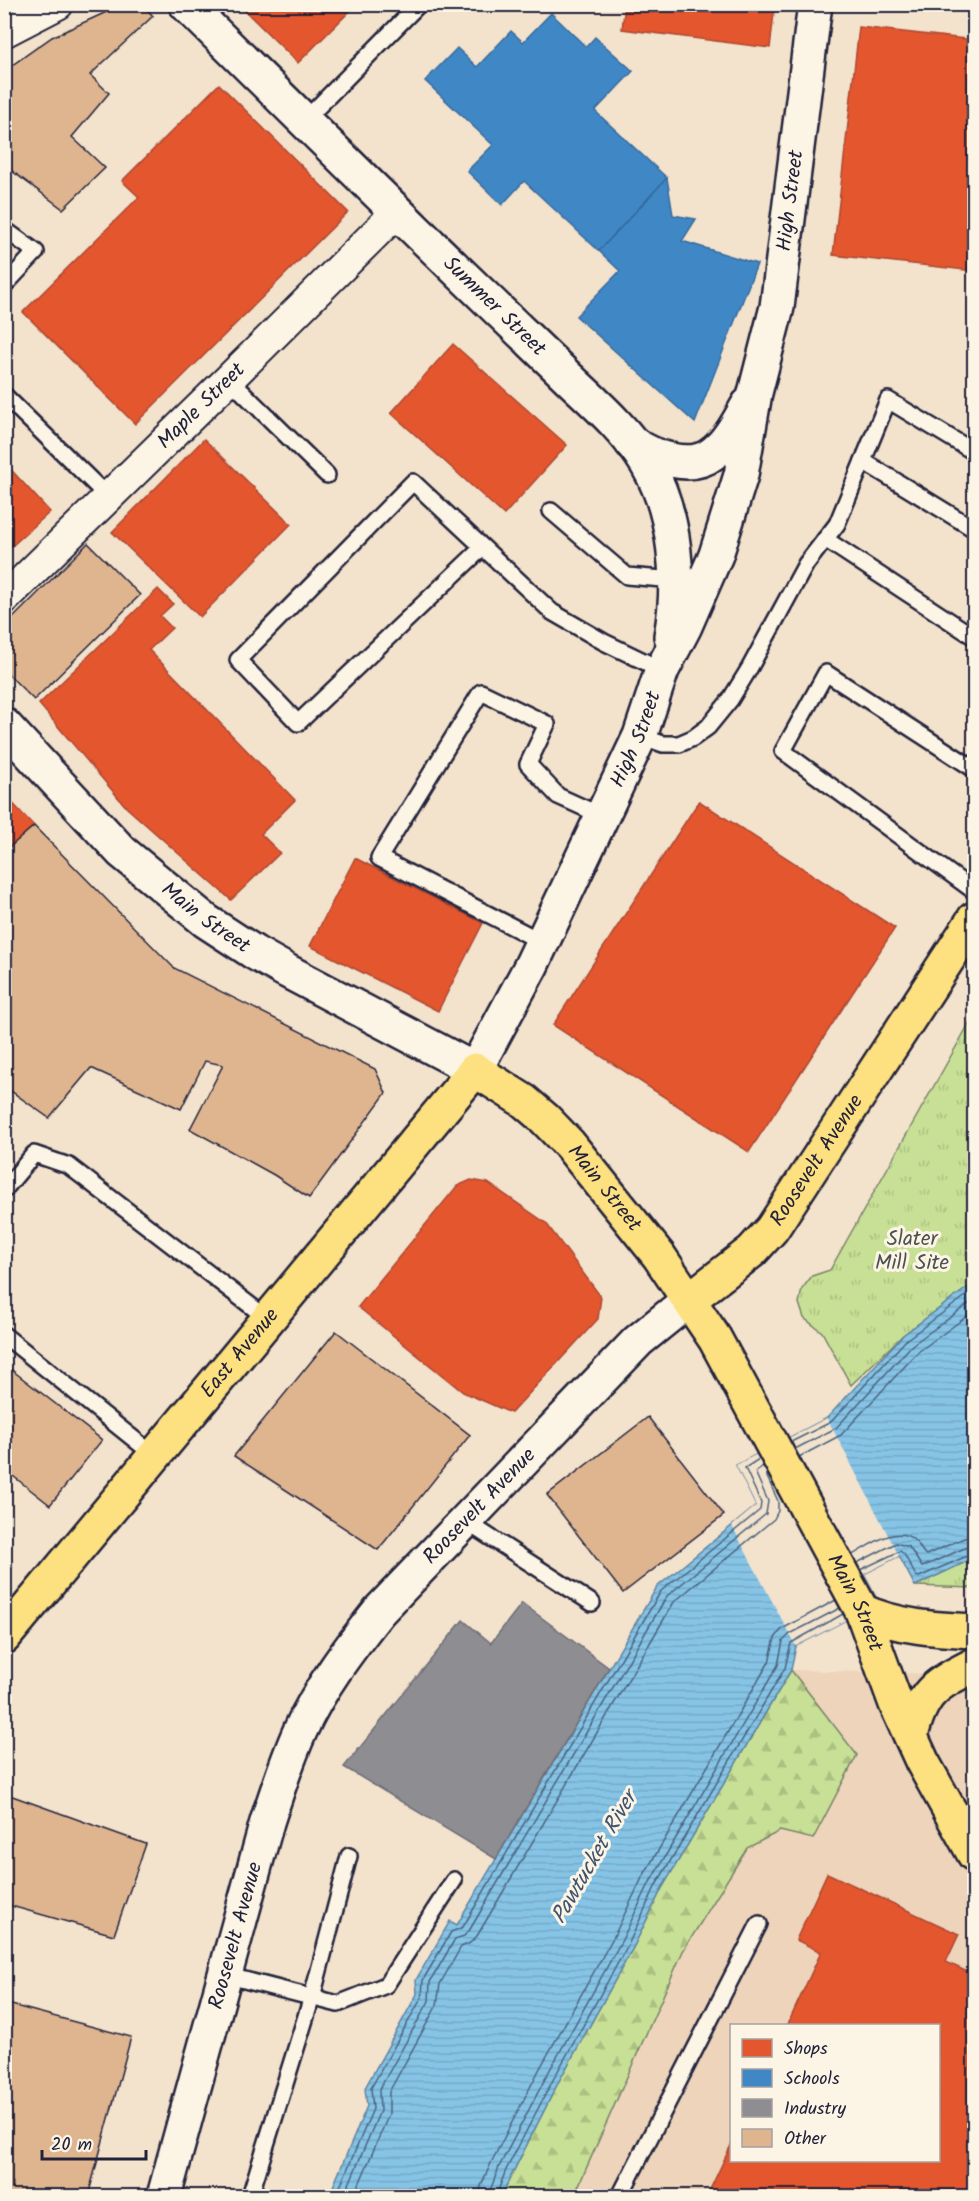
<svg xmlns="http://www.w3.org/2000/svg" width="979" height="2201" viewBox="0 0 979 2201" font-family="Kalam,sans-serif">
<defs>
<pattern id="forest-firs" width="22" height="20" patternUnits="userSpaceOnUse" patternTransform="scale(1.5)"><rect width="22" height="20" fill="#c8e095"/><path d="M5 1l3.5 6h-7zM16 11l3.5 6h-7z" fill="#acc081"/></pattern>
<pattern id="park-tufts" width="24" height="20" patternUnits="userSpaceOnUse" patternTransform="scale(1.5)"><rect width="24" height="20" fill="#c8e095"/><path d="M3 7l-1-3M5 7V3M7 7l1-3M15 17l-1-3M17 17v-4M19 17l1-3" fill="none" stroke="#acc081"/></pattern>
<pattern id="water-rules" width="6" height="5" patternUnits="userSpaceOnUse" patternTransform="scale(1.5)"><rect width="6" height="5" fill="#86c4e6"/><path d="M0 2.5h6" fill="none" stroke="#73a8c6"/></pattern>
</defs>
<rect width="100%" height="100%" fill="#f3e2cc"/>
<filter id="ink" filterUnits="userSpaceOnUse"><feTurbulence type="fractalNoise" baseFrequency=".0167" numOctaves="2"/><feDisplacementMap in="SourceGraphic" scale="12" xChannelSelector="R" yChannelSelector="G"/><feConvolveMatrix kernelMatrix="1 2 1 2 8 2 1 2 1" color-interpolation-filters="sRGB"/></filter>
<g filter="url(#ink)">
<path fill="#edd4ba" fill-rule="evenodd" d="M791,1670L974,1675V2196H574L683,1951L747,1847L780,1831L857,1756ZM732,2026H938V2160H732Z"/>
<polygon fill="url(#forest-firs)" stroke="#758168" stroke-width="1.5" points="791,1670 857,1755 813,1839 780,1831 747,1848 683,1951 574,2196 501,2196 559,2081 634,1946 662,1888"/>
<g fill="url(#park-tufts)" stroke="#758168" stroke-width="1.5">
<polygon points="974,1015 974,1283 903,1335 851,1385 822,1332 804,1318 799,1303 802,1289 812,1276 830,1270"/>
<polygon points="974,1558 974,1588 915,1586"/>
</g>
<polygon fill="url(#water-rules)" stroke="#5e83a2" stroke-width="1.5" points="974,1283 974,1558 915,1586 899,1556 864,1574 879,1603 796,1646 791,1670 662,1888 634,1946 559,2081 501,2196 329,2196 367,2106 365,2088 417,1994 416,1980 450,1921 457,1925 657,1587 756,1506 736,1465 827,1418 903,1335"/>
<polygon fill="#f3e2cc" points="827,1418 899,1556 864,1574 879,1603 796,1646 732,1526 756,1506 736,1465"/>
<g fill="#e4572e" stroke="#aa4732" stroke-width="1.5">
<polygon points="238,4 357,4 298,63"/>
<polygon points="625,4 775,4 770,48 622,29"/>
<polygon points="859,27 974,40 974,271 833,255"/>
<polygon points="219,84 348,212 135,424 23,312 139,197 122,181"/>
<polygon points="453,344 567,445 504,515 391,413"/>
<polygon points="204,439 291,524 200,617 112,532"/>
<polygon points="4,462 50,512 4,553"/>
<polygon points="158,589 173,604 160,616 172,628 149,650 295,800 261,834 280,853 231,900 127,808 39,704"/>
<polygon points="4,794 34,826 4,852"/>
<polygon points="699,801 895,928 749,1152 553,1025"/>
<polygon points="355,858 483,923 438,1011 310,946"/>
<polygon points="471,1180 488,1183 546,1223 601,1297 598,1319 511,1413 463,1392 358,1307 457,1186"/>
<polygon points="827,1873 959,1934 946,1962 974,1975 974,2196 707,2196 732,2143 732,2160 938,2160 938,2026 787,2026 821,1952 796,1940"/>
</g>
<g fill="#3f88c5" stroke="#36699c" stroke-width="1.5">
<polygon points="551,13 586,47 595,37 633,71 595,111 667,178 599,251 524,181 502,205 467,171 493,145 425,81 457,48 477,67 511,31 523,42"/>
<polygon points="667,178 673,215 696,219 682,241 757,264 695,423 576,316 620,271 599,251"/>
</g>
<polygon fill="#8d8d92" stroke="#6d6d78" stroke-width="1.5" points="522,1603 609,1668 496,1859 344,1767 463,1620 491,1643"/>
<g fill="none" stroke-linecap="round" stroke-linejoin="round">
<g stroke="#4a637f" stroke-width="1.5">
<polyline points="791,1442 831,1422 907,1339 974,1290"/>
<polyline points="795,1449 836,1428 912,1345 974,1300"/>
<polyline points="799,1457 841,1435 918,1352 974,1311"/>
<path d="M852,1555C869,1546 896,1524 914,1540C919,1544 921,1551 926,1555L964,1538L974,1537"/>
<polyline points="857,1563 896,1543 909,1547 922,1567 967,1547 974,1546"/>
<polyline points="860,1570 900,1551 904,1554 916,1576 919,1577 974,1553"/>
<polyline points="336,2196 373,2109 371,2088 422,1997 423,1980 451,1932 463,1927 661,1591 760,1510 761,1503 745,1468 759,1459"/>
<polyline points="344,2196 380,2111 379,2090 429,2001 430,1982 455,1939 464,1936 469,1931 667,1596 766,1514 768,1501 755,1472 763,1466"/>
<polyline points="354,2196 389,2114 389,2092 437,2005 440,1984 461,1947 470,1943 477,1936 674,1602 774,1519 778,1511 778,1501 767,1477 767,1474"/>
<polyline points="479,2196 481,2186 491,2163 539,2070 614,1936 642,1878 769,1662 775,1638 782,1629 836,1600"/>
<polyline points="488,2196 499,2167 547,2075 622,1940 650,1882 778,1665 783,1641 790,1634 840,1608"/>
<polyline points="496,2196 506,2170 554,2078 629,1943 656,1885 785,1668 791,1643 843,1614"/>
</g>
</g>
<g fill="#dfb590" stroke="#22223b" stroke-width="1.5">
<polygon points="124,4 142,4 153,16 90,75 109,93 72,137 105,168 63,209 4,165 4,71 52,37"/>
<polygon points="88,543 140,595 34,700 4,670 4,627"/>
<polygon points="34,826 174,968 375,1069 386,1093 309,1198 274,1175 190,1129 223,1065 205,1061 181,1109 91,1068 49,1118 4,1086 4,852"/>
<polygon points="336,1331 470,1435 378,1550 234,1456"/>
<polygon points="4,1364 102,1440 50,1505 4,1469"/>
<polygon points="648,1417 724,1515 623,1593 547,1495"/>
<polygon points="4,1793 146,1844 114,1935 4,1904"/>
<polygon points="4,2003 131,2037 88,2196 4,2196"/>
</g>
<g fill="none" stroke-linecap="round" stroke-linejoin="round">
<g stroke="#22223b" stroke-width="20">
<g id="service">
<polyline points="304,121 419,4"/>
<polyline points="4,229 36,252 4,286"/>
<polyline points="229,379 327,475"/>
<polyline points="4,395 108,497"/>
<polyline points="863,461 974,529"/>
<polyline points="551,511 627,576 675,580"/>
<polyline points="825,539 974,637"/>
<polyline points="482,548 298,723 238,660 413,482 552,612 604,642 662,670"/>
<polyline points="640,736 663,744 679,744 693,738 708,727 730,700 749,669 806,564 837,524 888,400 974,452"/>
<polyline points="974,769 826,673 783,751 974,891"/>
<polyline points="542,942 379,858 481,692 547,724 528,764 558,796 602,816"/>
<polyline points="4,1190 34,1154 69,1166 268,1319"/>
<polyline points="4,1335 155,1456"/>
<polyline points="465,1521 592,1603"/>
<polyline points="225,1975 338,2004 386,1985 454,1880"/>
<polyline points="250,2196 312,1997 349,1856"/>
<polyline points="620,2196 759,1924"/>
</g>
</g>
<g stroke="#22223b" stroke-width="34">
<g id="minor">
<polyline points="4,32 58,4"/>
<path id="s1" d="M4,599L229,379L397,212"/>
</g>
</g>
<g stroke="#22223b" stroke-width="38">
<g id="secondary">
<path id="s2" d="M186,4C287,104 388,204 490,302C518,329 547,357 575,384C601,408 629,434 647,464C676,513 681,582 671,636"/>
<path d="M632,443C653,457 690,471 712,454C728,443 739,421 748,405"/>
<path id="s3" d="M4,725L122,852L206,921L255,953L287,971L475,1070L531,966L640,736L662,670L685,626L716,555L741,475L755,393L777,307L815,4"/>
<path id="s4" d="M164,2196L267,1822C277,1791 287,1760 300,1731C320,1687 349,1649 379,1611L638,1341L690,1299"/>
</g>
</g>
<g stroke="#22223b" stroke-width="38">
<g id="primary">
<path id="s5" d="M690,1299L752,1251L772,1229L974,919"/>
<path d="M862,1611C897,1627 936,1629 974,1631"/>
<path id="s6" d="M4,1637L475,1070L524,1101L545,1119L569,1144L659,1256L715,1339L862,1611L896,1704L922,1761L974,1854"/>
<path d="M911,1736C922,1691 935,1685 974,1665"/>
</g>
</g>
<use href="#service" stroke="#fcf5e5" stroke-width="15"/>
<use href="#minor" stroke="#fcf5e5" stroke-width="30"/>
<use href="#secondary" stroke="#fcf5e5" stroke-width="33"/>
<use href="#primary" stroke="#fde080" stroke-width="33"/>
</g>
</g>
<g text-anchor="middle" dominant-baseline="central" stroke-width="6" stroke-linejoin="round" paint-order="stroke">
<g font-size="21" fill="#22223b" stroke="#fcf5e5">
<text stroke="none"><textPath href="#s3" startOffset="1522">High Street</textPath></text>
<text stroke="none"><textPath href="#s2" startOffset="432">Summer Street</textPath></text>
<text stroke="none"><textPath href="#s1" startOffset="276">Maple Street</textPath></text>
<text stroke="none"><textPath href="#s3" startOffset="958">High Street</textPath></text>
<text stroke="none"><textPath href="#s3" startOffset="280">Main Street</textPath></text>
<text stroke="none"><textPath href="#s5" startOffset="190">Roosevelt Avenue</textPath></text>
<text stroke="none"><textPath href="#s6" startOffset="914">Main Street</textPath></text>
<text stroke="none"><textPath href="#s6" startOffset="369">East Avenue</textPath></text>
<text stroke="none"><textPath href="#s4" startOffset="774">Roosevelt Avenue</textPath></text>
<text stroke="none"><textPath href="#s6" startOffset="1400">Main Street</textPath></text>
<text stroke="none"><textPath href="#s4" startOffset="270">Roosevelt Avenue</textPath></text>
</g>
<g font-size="21" fill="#4c5252" stroke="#fcf5e5">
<text x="912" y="1239">Slater<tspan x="912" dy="24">Mill Site</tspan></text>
</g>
<g font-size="22" font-style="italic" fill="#40536e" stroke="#fcf5e5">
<text transform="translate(595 1858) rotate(-60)">Pawtucket River</text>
</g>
</g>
<rect width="979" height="2201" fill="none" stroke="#fcf5e5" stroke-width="24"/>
<rect x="12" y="12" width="955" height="2177" fill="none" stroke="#22223b" stroke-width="2" filter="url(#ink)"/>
<rect x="730" y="2024" width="210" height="138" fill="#fcf5e5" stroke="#a5a1a1" stroke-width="1.5"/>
<rect x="742" y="2039" width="30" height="18" fill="#e4572e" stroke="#a5a1a1" stroke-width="1.5"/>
<text x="784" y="2054" font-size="18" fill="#22223b">Shops</text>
<rect x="742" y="2069" width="30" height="18" fill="#3f88c5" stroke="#a5a1a1" stroke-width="1.5"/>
<text x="784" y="2084" font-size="18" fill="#22223b">Schools</text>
<rect x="742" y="2099" width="30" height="18" fill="#8d8d92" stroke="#a5a1a1" stroke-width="1.5"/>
<text x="784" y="2114" font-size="18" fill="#22223b">Industry</text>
<rect x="742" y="2129" width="30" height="18" fill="#dfb590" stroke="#a5a1a1" stroke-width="1.5"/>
<text x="784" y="2144" font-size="18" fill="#22223b">Other</text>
<path d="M42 2150v9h104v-9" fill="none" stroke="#22223b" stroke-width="3"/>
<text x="51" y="2150" font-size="18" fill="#22223b" stroke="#fcf5e5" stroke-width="4.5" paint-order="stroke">20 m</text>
</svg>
